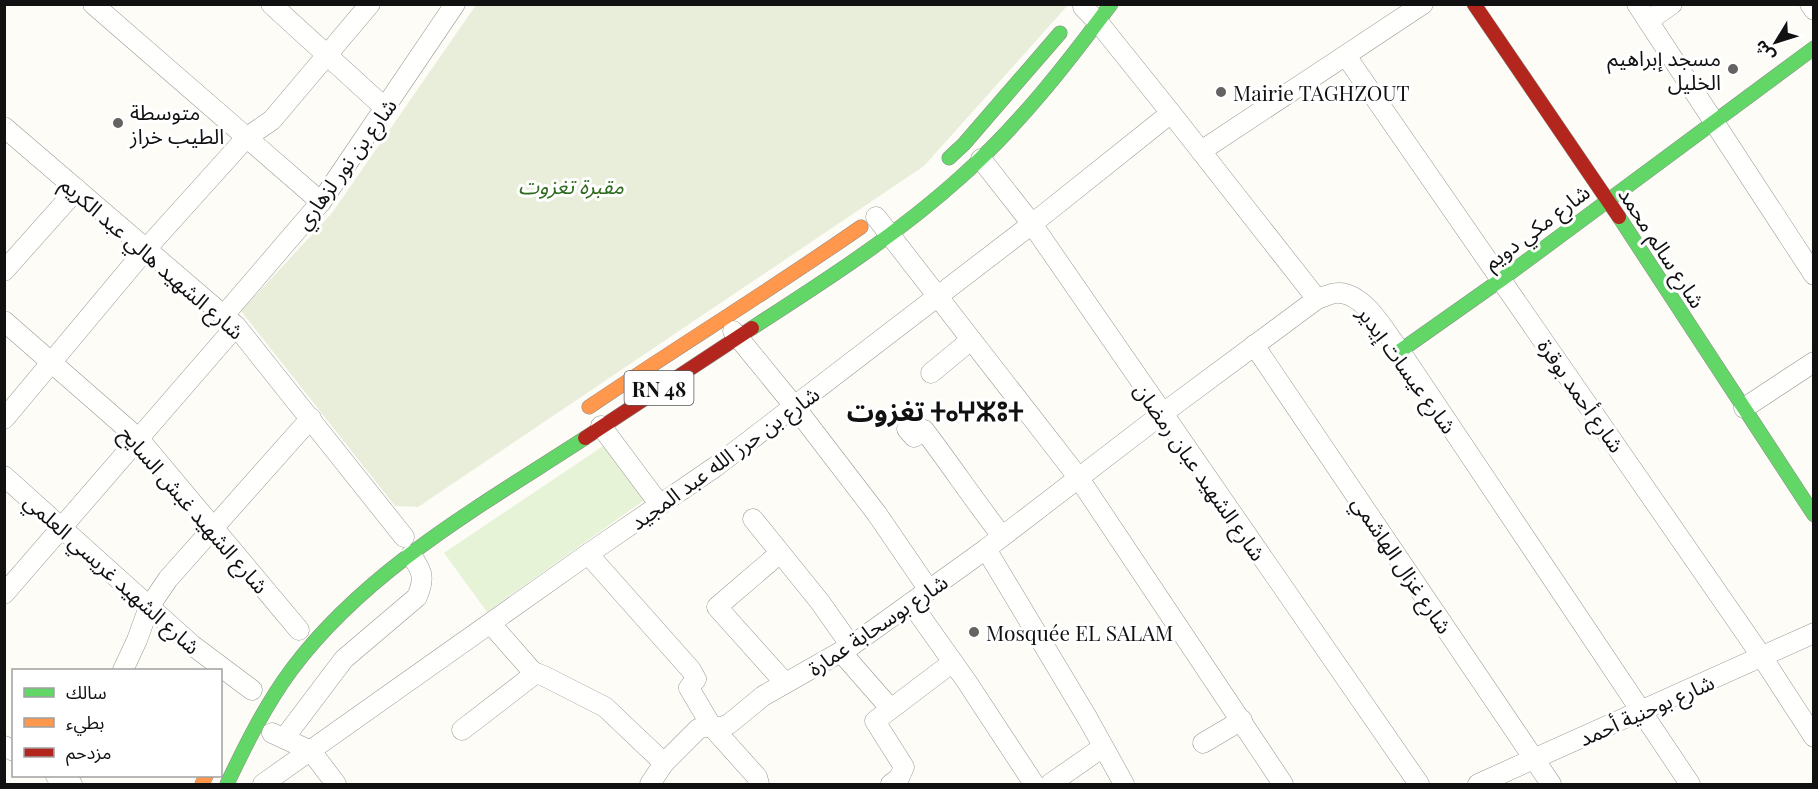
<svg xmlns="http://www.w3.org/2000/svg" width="1818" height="789" viewBox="0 0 1818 789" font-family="'Playfair Display','Noto Sans Arabic','Noto Sans Tifinagh',serif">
<rect width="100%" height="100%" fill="#fdfcf7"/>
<polygon fill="#e7f3d7" points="606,444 647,498 487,612 444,553"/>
<polygon fill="#e9eedb" points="476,5 1068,5 924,166 418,507 395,506 241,311 332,213"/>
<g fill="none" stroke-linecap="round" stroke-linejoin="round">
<g stroke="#979795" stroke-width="21">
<g id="street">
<polyline points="93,4 321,202"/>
<polyline points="271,4 385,108"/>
<polyline points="1637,4 1814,275"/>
<polyline points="1810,4 1814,10"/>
<path d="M1083,7L1098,22L1171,113L1317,299C1324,297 1333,292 1340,293C1366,295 1385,332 1400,351L1690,784"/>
<polyline points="1648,21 1672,4"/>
<polyline points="1346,56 1762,657 1814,737"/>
<polyline points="4,127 236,326 404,537"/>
<polyline points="1201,151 1423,4"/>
<polyline points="981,159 1032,224 1419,784"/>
<polyline points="876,217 1078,477 1283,784"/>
<polyline points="4,271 77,189"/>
<polyline points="225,314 321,202 455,4"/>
<polyline points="4,321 139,439 299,630"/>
<polyline points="733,331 795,407 877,514 929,590"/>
<polyline points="1254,345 1551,784"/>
<polyline points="931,373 971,340"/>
<polyline points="1744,408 1814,362"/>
<polyline points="4,419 146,249 246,138 272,120 370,4"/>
<polyline points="601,426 660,505"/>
<path d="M907,429L914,437L924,430C951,465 975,502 1002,536"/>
<polyline points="4,476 192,645 252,690"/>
<polyline points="753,519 820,602 851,646"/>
<polyline points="986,549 1088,719 1124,784"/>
<polyline points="780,553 717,607 785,683"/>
<polyline points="588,554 691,670 696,679 689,688 712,727 757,777 759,784"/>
<polyline points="4,594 236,326"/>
<polyline points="911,603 967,682 1034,784"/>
<polyline points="491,624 533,672 544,676 605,707 664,763"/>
<polyline points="841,652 890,708"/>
<polyline points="123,670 137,640 149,607 168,579 311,418"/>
<polyline points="462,730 536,673"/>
<polyline points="272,733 311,751 336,784"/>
<path d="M285,737L344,659L417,597C425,578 423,572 411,555"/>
<polyline points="1203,743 1242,720"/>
<polyline points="4,746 14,751"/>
<polyline points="56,776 72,784"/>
<polyline points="263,784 588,554 715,467 1032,224 1171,113"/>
<polyline points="650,784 664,763 698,729 704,727 722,727 729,724 763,696 851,646 986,549 1162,414 1317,299"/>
<polyline points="891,784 899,778 904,767 875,721 953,662"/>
<polyline points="1050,784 1103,747"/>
<polyline points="1478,784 1814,633"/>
</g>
</g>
<g stroke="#8e8d8b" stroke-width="15">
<g id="fast">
<polyline points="949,158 964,144 1060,33"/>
<polyline points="1619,217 1814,515"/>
<path d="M752,328C825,281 898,234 962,176C1019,125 1066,65 1111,4"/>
<polyline points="1400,351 1502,279 1814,48"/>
<path d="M227,784C246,744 266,704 292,669C367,569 482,505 585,438"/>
</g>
</g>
<g stroke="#8e8d8b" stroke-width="15">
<g id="slow">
<path d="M589,407C679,346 772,289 861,227"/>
<polyline points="202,784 206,776"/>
</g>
</g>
<g stroke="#8e8d8b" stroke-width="15">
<g id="jam">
<polyline points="1474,4 1619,217"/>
<polyline points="585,438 752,328"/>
</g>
</g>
<use href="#street" stroke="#fffffe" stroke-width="20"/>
<use href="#fast" stroke="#63d668" stroke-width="14"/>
<use href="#slow" stroke="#ff974d" stroke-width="14"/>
<use href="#jam" stroke="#b3261e" stroke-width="14"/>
</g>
<g fill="#646362" stroke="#fff" stroke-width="2">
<circle cx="1733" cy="69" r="6"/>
<circle cx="1221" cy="92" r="6"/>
<circle cx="118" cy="123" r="6"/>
<circle cx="974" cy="632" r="6"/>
</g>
<g text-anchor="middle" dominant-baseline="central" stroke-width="6" stroke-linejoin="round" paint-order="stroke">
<rect fill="#fff" stroke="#585858" stroke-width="1.5" x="624.5" y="371" width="69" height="34" rx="4.5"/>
<g font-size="20" font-weight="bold" fill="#111">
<text x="659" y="388">RN 48</text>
</g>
<g font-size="21" fill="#111" stroke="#fff" text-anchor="start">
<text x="1721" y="57" text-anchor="end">مسجد إبراهيم<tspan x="1721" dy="24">الخليل</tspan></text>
<text x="1233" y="92">Mairie TAGHZOUT</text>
<text x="130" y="111">متوسطة<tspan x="130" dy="24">الطيب خراز</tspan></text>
<text x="986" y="632">Mosquée EL SALAM</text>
</g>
<g font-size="21" fill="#111" stroke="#fff">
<text transform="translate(345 163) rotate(-54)">شارع بن نور لزهاري</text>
<text transform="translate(1536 226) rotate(-37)">شارع مكي دويم</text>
<text transform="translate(1663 247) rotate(57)">شارع سالم محمد</text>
<text transform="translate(153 257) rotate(41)">شارع الشهيد هالي عبد الكريم</text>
<text transform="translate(1408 369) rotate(54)">شارع عيسات إيدير</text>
<text transform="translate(1582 395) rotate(55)">شارع أحمد بوقرة</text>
<text transform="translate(724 457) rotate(-36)">شارع بن حرز الله عبد المجيد</text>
<text transform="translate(1201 471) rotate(55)">شارع الشهيد عبان رمضان</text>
<text transform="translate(195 509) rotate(49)">شارع الشهيد غبش السايح</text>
<text transform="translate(1403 564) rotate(56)">شارع غزال الهاشمي</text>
<text transform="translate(113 573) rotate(42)">شارع الشهيد غريسي العلمي</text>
<text transform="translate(877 624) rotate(-34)">شارع بوسحابة عمارة</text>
<text transform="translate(1646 709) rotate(-24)">شارع بوحنية أحمد</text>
</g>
<g font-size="21" font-style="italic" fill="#2f6b1f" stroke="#fff">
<text x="571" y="185">مقبرة تغزوت</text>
</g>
<g font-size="27" font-weight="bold" fill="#111" stroke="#fff">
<text x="935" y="410">تغزوت ⵜⴰⵖⵣⵓⵜ</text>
</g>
</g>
<rect width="1818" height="789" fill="none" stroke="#111111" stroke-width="12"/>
<rect x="12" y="669" width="210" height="108" fill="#ffffff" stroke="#a0a0a0" stroke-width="1.5"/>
<rect x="24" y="688" width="30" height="9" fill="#63d668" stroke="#a0a0a0" stroke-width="1.5"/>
<text x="66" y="699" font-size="18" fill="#111111">سالك</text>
<rect x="24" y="718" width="30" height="9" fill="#ff974d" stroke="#a0a0a0" stroke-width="1.5"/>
<text x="66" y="729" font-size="18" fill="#111111">بطيء</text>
<rect x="24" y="748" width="30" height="9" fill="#b3261e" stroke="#a0a0a0" stroke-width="1.5"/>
<text x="66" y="759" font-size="18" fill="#111111">مزدحم</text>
<g transform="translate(1776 42) rotate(232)" stroke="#ffffff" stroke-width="4.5" paint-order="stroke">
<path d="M0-4.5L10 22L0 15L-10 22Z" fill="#111111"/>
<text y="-9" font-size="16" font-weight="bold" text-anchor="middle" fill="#111111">ش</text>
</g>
</svg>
